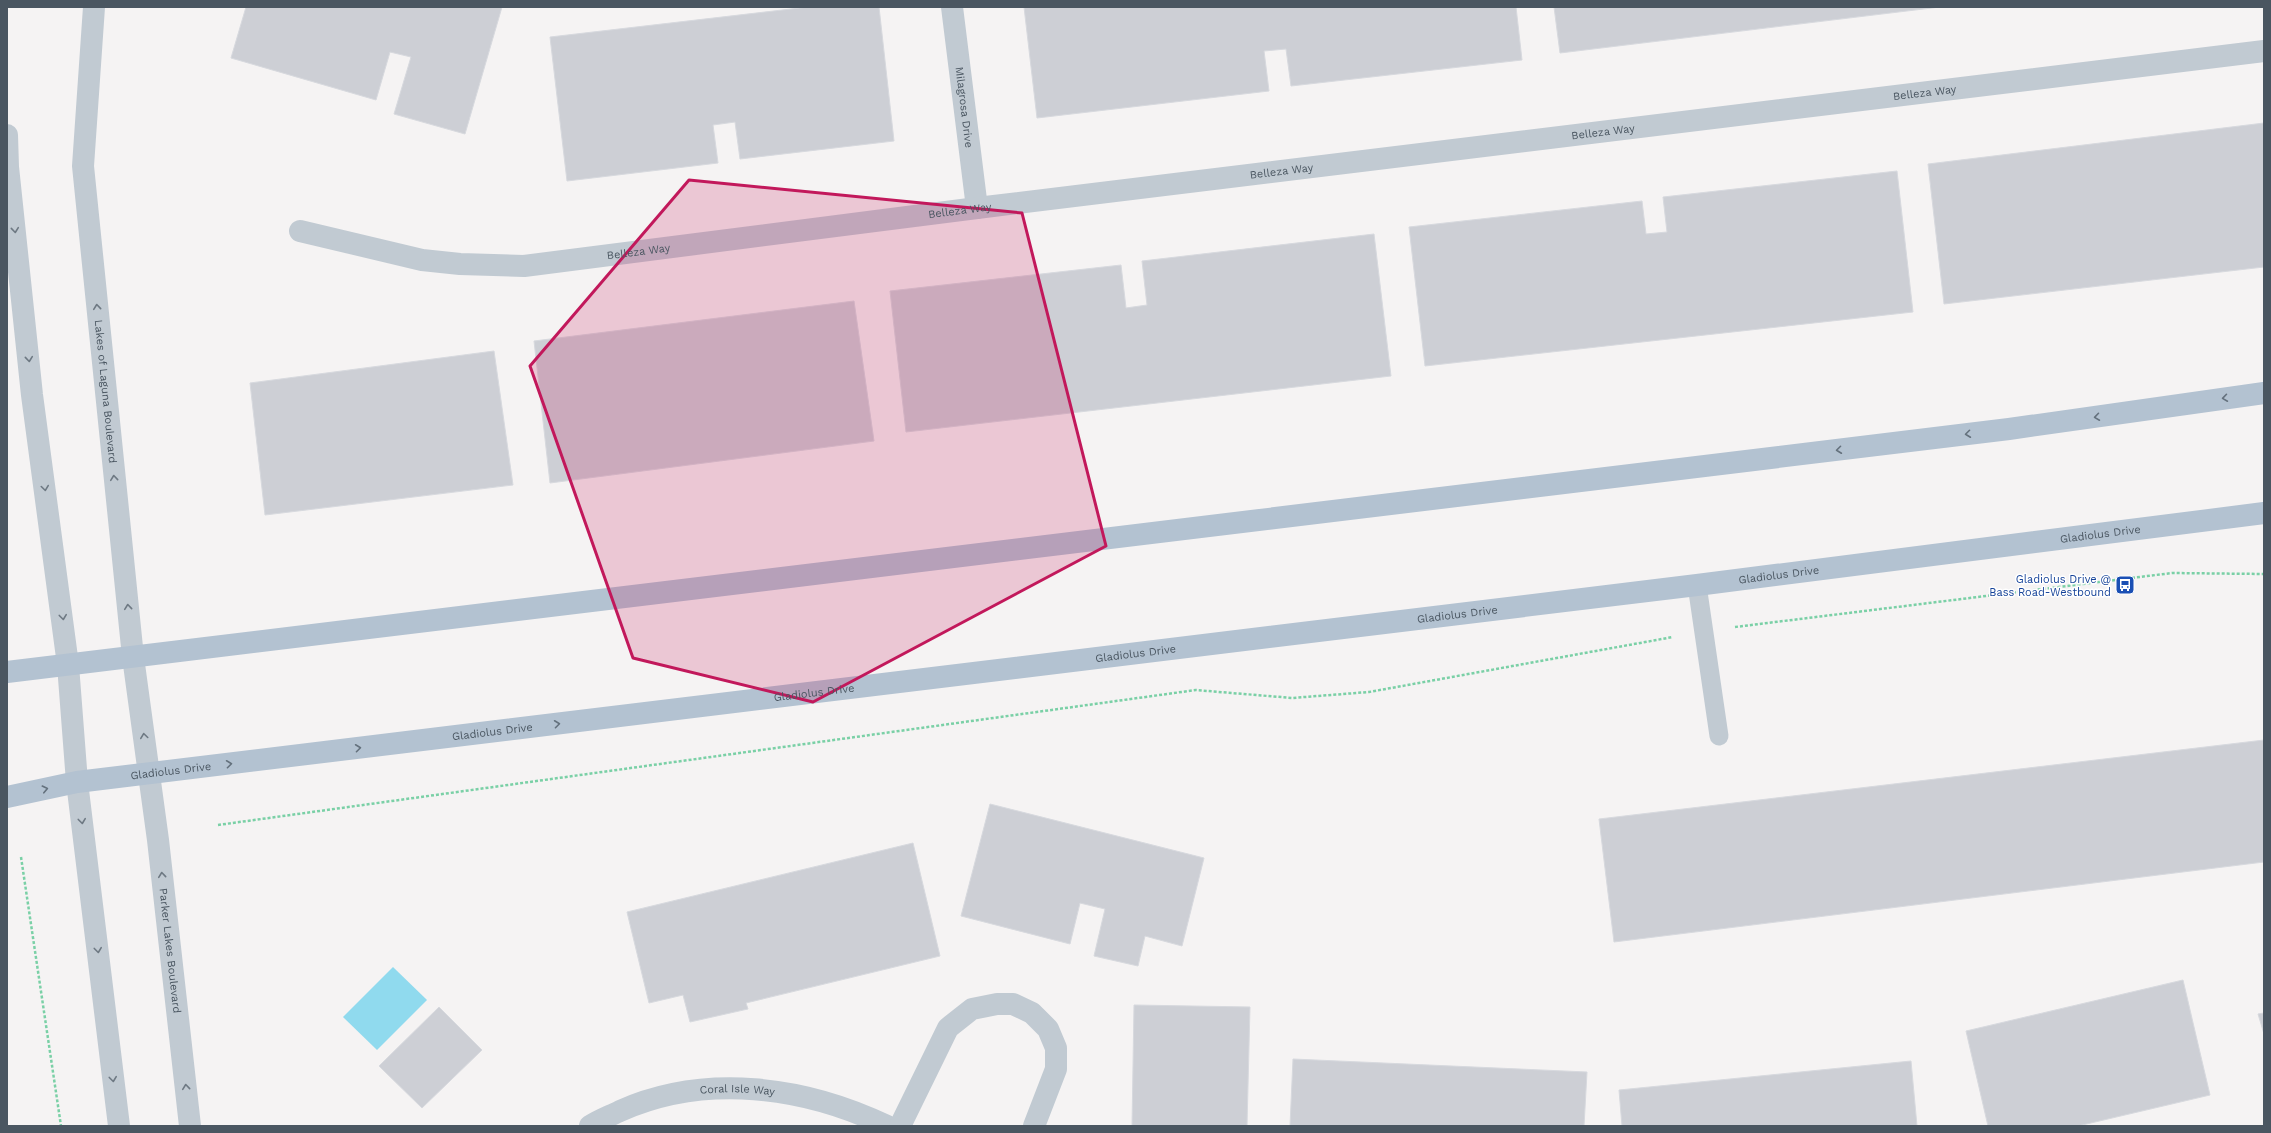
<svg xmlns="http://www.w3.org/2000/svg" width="2271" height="1133" viewBox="0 0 2271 1133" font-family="'Work Sans',sans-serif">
<rect width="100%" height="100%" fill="#f5f3f3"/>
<polygon fill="#90daee" points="393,967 427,1000 377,1050 343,1017"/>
<g fill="#cdcfd5" stroke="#d7d9de">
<polygon points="246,7 502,7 465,134 394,114 411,57 390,52 376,100 231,58"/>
<polygon points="808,7 879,7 894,141 740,159 735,122 713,125 718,163 567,181 550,37"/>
<polygon points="1024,7 1516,7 1522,60 1291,86 1286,49 1264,51 1269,91 1037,118"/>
<polygon points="1554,7 1940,7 1560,53"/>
<polygon points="2264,123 2264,267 1944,304 1928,164"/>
<polygon points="1897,171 1913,312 1425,366 1409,227 1642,201 1646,234 1667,232 1663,197"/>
<polygon points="1374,234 1391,376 906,432 890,291 1121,265 1126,308 1147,305 1142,261"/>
<polygon points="854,301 874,441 550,483 534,341"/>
<polygon points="494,351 513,485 265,515 250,383"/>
<polygon points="2264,740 2264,862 1614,942 1599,819"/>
<polygon points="990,804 1204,858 1182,946 1145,936 1138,966 1094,956 1105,909 1080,903 1070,944 961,916"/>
<polygon points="913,843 940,956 746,1003 748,1009 690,1022 683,995 649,1003 627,912"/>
<polygon points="2183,980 2210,1095 2078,1126 1988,1126 1966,1031"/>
<polygon points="1134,1005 1250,1007 1247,1126 1132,1126"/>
<polygon points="439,1007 482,1050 422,1108 379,1066"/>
<polygon points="2264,1013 2264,1034 2258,1014"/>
<polygon points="1293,1059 1587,1072 1584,1126 1290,1126"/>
<polygon points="1911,1061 1917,1126 1622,1126 1619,1090"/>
</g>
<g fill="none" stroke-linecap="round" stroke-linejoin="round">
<g stroke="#7ad0a6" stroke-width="2.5" stroke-dasharray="3 2" stroke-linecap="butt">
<polyline points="1735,627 2172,573 2264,574"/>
<polyline points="218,825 1196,690 1292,698 1369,692 1673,637"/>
<polyline points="21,857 61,1126"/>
</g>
<polyline stroke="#c1cad2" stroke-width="19" points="1697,585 1719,736"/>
<g stroke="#c1cad2" stroke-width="22">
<path id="s1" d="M94,7L83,166L133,657L158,840L190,1126"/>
<path id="s2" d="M952,7L977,208"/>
<polyline points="7,135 8,167 32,395 68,665 77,782 119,1126"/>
<path id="s3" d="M300,231L422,260L460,264L524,266L977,208L2264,51"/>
<path id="s4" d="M590,1126C599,1120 610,1116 620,1111C705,1073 804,1086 887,1126"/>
<polyline points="900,1126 948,1028 972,1009 997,1004 1013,1004 1032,1013 1048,1029 1056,1048 1056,1069 1034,1126"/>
</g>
<g stroke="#b3c2d1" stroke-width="22">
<polyline points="7,672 2009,429 2264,393"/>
<path id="s5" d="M7,797L77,782L1697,585L2264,513"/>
</g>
</g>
<defs><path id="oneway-chevron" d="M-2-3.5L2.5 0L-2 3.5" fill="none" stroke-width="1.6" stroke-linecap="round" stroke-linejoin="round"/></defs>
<g stroke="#6e7983">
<use href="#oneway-chevron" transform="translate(15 230) rotate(84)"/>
<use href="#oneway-chevron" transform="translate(97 307) rotate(-96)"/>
<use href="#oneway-chevron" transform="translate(29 359) rotate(84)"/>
<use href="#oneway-chevron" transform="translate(114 478) rotate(-96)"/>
<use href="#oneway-chevron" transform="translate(45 488) rotate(82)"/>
<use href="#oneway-chevron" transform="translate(128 607) rotate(-96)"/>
<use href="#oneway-chevron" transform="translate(63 617) rotate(83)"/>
<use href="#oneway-chevron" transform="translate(144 736) rotate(-98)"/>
<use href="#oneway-chevron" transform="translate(82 821) rotate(83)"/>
<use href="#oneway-chevron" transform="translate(162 875) rotate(-96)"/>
<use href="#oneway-chevron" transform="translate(98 950) rotate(83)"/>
<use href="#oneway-chevron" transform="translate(113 1079) rotate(83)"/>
<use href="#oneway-chevron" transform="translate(186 1087) rotate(-96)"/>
</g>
<g stroke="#64717d">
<use href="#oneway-chevron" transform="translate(2225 398) rotate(172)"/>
<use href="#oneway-chevron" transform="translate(2097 417) rotate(172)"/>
<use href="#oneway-chevron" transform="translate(1968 434) rotate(173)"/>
<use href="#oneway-chevron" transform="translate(1839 450) rotate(173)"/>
<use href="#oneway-chevron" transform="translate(557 724) rotate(-7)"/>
<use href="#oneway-chevron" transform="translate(358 748) rotate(-7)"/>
<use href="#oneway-chevron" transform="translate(229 764) rotate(-7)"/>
<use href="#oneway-chevron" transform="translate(45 789) rotate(-13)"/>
</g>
<path fill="#c2185b" fill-opacity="0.2" stroke="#c2185b" stroke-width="3" stroke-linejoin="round" d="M689,180L1022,213L1106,546L813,702L633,658L530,366Z"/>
<defs>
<g id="bus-square" transform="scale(1)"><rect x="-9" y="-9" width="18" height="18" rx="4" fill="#1a4fb4" stroke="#fff"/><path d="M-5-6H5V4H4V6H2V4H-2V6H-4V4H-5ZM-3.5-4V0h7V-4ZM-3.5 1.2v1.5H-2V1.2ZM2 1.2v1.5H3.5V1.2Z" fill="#fff"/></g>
</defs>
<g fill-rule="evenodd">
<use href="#bus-square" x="2125" y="585"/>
</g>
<g text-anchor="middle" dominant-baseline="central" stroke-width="3" stroke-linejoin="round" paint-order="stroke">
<g font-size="11" fill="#4a5661" stroke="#fff">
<text stroke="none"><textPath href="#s3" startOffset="1639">Belleza Way</textPath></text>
<text stroke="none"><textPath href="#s2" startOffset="101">Milagrosa Drive</textPath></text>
<text stroke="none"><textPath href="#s3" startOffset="1315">Belleza Way</textPath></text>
<text stroke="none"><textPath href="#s3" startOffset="991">Belleza Way</textPath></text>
<text stroke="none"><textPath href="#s3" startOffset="667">Belleza Way</textPath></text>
<text stroke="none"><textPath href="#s3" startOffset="343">Belleza Way</textPath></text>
<text stroke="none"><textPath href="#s1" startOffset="386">Lakes of Laguna Boulevard</textPath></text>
<text stroke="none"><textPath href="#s5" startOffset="2110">Gladiolus Drive</textPath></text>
<text stroke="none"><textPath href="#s5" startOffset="1786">Gladiolus Drive</textPath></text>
<text stroke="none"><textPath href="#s5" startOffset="1462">Gladiolus Drive</textPath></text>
<text stroke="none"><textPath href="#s5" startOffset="1138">Gladiolus Drive</textPath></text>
<text stroke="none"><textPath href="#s5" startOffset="814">Gladiolus Drive</textPath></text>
<text stroke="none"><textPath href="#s5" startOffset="490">Gladiolus Drive</textPath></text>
<text stroke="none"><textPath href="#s5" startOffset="166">Gladiolus Drive</textPath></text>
<text stroke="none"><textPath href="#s1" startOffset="949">Parker Lakes Boulevard</textPath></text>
<text stroke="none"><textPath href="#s4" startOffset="154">Coral Isle Way</textPath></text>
</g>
<g font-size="11" fill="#164399" stroke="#fff" text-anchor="end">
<text x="2111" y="579">Gladiolus Drive @<tspan x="2111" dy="13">Bass Road-Westbound</tspan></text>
</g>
</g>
<rect width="2271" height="1133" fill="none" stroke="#4a5661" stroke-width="16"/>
</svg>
